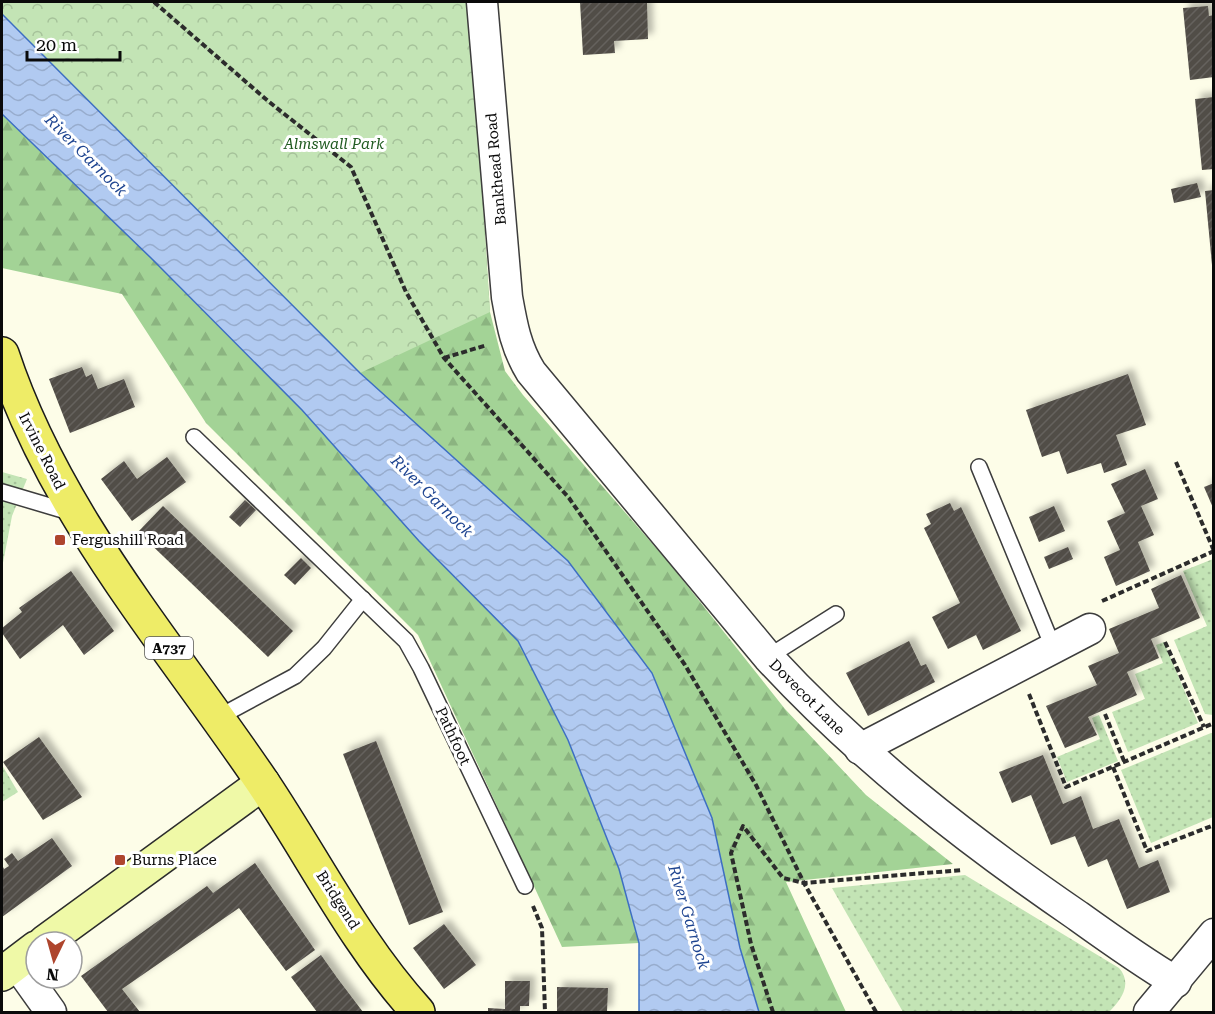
<svg xmlns="http://www.w3.org/2000/svg" width="1215" height="1014" viewBox="0 0 1215 1014" font-family="'Roboto Serif',serif">
<defs>
<pattern id="grass-dots" width="8" height="8" patternUnits="userSpaceOnUse" patternTransform="scale(1.5)"><rect width="8" height="8" fill="#c3e4b5"/><path d="M2 2h.1M6 6h.1" fill="none" stroke="#a6c29a" stroke-width="1.8" stroke-linecap="round"/></pattern>
<pattern id="forest-firs" width="22" height="20" patternUnits="userSpaceOnUse" patternTransform="scale(1.5)"><rect width="22" height="20" fill="#a3d396"/><path d="M5 1l3.5 6h-7zM16 11l3.5 6h-7z" fill="#8bb480"/></pattern>
<pattern id="park-crowns" width="20" height="18" patternUnits="userSpaceOnUse" patternTransform="scale(1.5)"><rect width="20" height="18" fill="#c3e4b5"/><path d="M2 6a3 3 0 1 1 6 0M12 15a3 3 0 1 1 6 0" fill="none" stroke="#a6c29a"/></pattern>
<pattern id="water-waves" width="16" height="10" patternUnits="userSpaceOnUse" patternTransform="scale(1.5)"><rect width="16" height="10" fill="#b1caf1"/><path d="M0 5q4-4 8 0t8 0" fill="none" stroke="#97accd"/></pattern>
<pattern id="building-hatch" width="6" height="6" patternUnits="userSpaceOnUse" patternTransform="scale(1.5)"><rect width="6" height="6" fill="#514d47"/><path d="M-1 1l2-2M0 6l6-6M5 7l2-2" fill="none" stroke="#65625d"/></pattern>
<filter id="shadow"><feDropShadow dx="5.5" dy="-5.5" stdDeviation="3" flood-color="#0004"/></filter>
</defs>
<rect width="100%" height="100%" fill="#fdfde8"/>
<g fill="url(#grass-dots)">
<polygon points="2,472 27,479 12,516 2,568"/>
<polygon points="1213,559 1214,560 1213,715 1205,714 1174,640 1207,626 1183,571"/>
<polygon points="1164,642 1198,723 1128,752 1112,712 1145,699 1135,674 1163,663 1156,645"/>
<polygon points="1099,715 1118,761 1067,782 1057,757 1100,739 1092,718"/>
<polygon points="1211,733 1214,733 1213,817 1151,843 1121,770"/>
<polygon points="2,765 18,792 2,802"/>
<path d="M965,875L1119,968C1133,984 1121,1000 1109,1012H903L832,888Z"/>
</g>
<g fill="url(#forest-firs)">
<polygon points="2,2 474,69 490,312 505,371 523,395 670,564 785,709 866,795 953,864 786,882 846,1012 759,1012 740,948 712,818 652,673 568,561 360,373 2,14"/>
<polygon points="2,114 151,258 302,410 419,541 518,641 568,740 619,869 639,943 562,947 418,635 206,423 122,294 2,268"/>
</g>
<polygon fill="url(#park-crowns)" points="2,2 469,2 490,312 360,373 2,14"/>
<polygon fill="url(#water-waves)" stroke="#3d6fc2" stroke-width="1.5" points="2,14 360,373 568,561 652,673 712,818 740,948 759,1012 639,1012 639,943 619,869 568,740 518,641 419,541 302,410 151,258 2,114"/>
<g fill="url(#building-hatch)" filter="url(#shadow)">
<polygon points="580,2 647,2 648,39 614,41 615,53 583,55"/>
<polygon points="1208,6 1209,16 1214,15 1214,77 1190,80 1183,8"/>
<polygon points="1214,97 1214,169 1202,170 1195,99"/>
<polygon points="1197,183 1201,197 1174,203 1171,189"/>
<polygon points="1214,190 1214,265 1212,265 1205,191"/>
<polygon points="82,367 86,377 92,374 98,389 124,379 135,407 70,433 49,379"/>
<polygon points="1128,374 1146,425 1116,435 1127,465 1104,473 1101,463 1067,474 1059,451 1042,457 1026,410"/>
<polygon points="167,457 186,482 132,521 101,479 124,461 137,479"/>
<polygon points="1145,469 1158,499 1141,506 1154,535 1138,542 1150,571 1116,586 1104,557 1120,550 1107,521 1125,513 1111,484"/>
<polygon points="1214,483 1214,510 1204,487"/>
<polygon points="245,500 256,510 240,527 229,517"/>
<polygon points="950,503 954,511 961,507 1021,631 983,650 976,635 948,649 932,617 960,603 924,528 931,524 926,514"/>
<polygon points="163,506 293,631 268,657 138,532"/>
<polygon points="1054,506 1065,531 1039,542 1029,517"/>
<polygon points="1068,547 1073,559 1049,569 1044,557"/>
<polygon points="301,558 311,568 295,585 284,575"/>
<polygon points="71,571 114,631 84,655 63,625 20,659 2,633 2,628 22,612 19,608"/>
<polygon points="1181,575 1200,618 1151,639 1159,658 1127,672 1137,695 1088,717 1097,735 1065,748 1046,706 1097,685 1088,666 1119,653 1109,629 1159,608 1151,589"/>
<polygon points="909,641 921,666 926,664 935,682 868,716 846,673"/>
<polygon points="39,737 82,797 43,820 3,762"/>
<polygon points="376,741 443,912 409,925 343,754"/>
<polygon points="1043,755 1063,804 1081,796 1093,829 1119,819 1139,868 1158,860 1170,892 1127,909 1107,859 1088,867 1075,836 1051,845 1031,795 1012,803 999,772"/>
<polygon points="52,838 72,866 2,917 2,865 4,869 9,866 4,859 12,853 18,861"/>
<polygon points="255,863 315,950 286,971 239,908 122,989 140,1012 108,1012 81,976 207,886 213,893"/>
<polygon points="444,924 476,965 444,989 413,948"/>
<polygon points="321,955 338,979 363,1012 317,1012 291,977"/>
<polygon points="505,981 530,981 529,1006 520,1006 520,1012 488,1012 488,1008 505,1009"/>
<polygon points="557,987 608,988 607,1012 557,1012"/>
</g>
<g fill="none" stroke-linecap="round" stroke-linejoin="round">
<g stroke="#3d3d3d" stroke-width="18">
<g id="lane">
<polyline points="194,437 406,641 421,668 525,886"/>
<polyline points="979,467 1053,647"/>
<polyline points="2,492 73,513"/>
<polyline points="768,657 836,614"/>
<polyline points="217,718 295,676 324,648 363,599"/>
</g>
</g>
<g stroke="#3d3d3d" stroke-width="33">
<g id="street">
<path d="M482,2L507,297C512,325 516,348 531,372L768,657C859,756 967,840 1078,916C1110,939 1142,962 1176,982"/>
<polyline points="860,749 1090,629"/>
<polyline points="16,963 51,1012"/>
<polyline points="1149,1012 1214,934"/>
</g>
</g>
<g stroke="#2c2c2c" stroke-width="36">
<g id="secondary">
<polyline points="45,942 263,783"/>
<polyline points="2,974 36,948"/>
</g>
</g>
<g stroke="#1b1b1b" stroke-width="36">
<path id="primary" d="M2,354C55,515 169,644 263,783C314,859 356,944 418,1012"/>
</g>
<g stroke="#2c2c2c" stroke-width="4" stroke-dasharray="6 3" stroke-linecap="butt">
<polyline points="154,2 268,101 351,167 406,292 444,358 569,498 685,665 756,785 804,883 876,1012"/>
<polyline points="444,358 487,345"/>
<polyline points="1176,462 1214,551"/>
<polyline points="1102,601 1214,551"/>
<polyline points="1165,642 1204,727"/>
<polyline points="1029,694 1066,787 1214,723"/>
<polyline points="1105,714 1124,761"/>
<polyline points="1113,767 1147,851 1214,825"/>
<polyline points="533,906 542,928 545,1012"/>
<polyline points="773,1012 751,944 731,853 743,826 783,878 804,883 962,870"/>
</g>
<use href="#lane" stroke="#fff" stroke-width="15"/>
<use href="#street" stroke="#fff" stroke-width="30"/>
<use href="#secondary" stroke="#eff9a7" stroke-width="33"/>
<use href="#primary" stroke="#eeec67" stroke-width="33"/>
</g>
<g fill="#ae452d" stroke="#fff" stroke-width="2">
<rect x="54" y="534" width="12" height="12" rx="3"/>
<rect x="114" y="854" width="12" height="12" rx="3"/>
</g>
<g text-anchor="middle" dominant-baseline="central" stroke-width="6" stroke-linejoin="round" paint-order="stroke">
<rect fill="#fff" stroke="#545454" stroke-width="1.5" x="145" y="637" width="48" height="22" rx="4.5"/>
<g font-size="14" font-weight="bold" fill="#0a0a0a">
<text x="169" y="648">A737</text>
</g>
<g font-size="15" font-style="italic" fill="#205b21" stroke="#fff">
<text x="334" y="144">Almswall Park</text>
</g>
<g font-size="15" fill="#0a0a0a" stroke="#fff">
<text transform="translate(496 169) rotate(-95)">Bankhead Road</text>
<text transform="translate(42 451) rotate(63)">Irvine Road</text>
<text transform="translate(807 697) rotate(45)">Dovecot Lane</text>
<text transform="translate(453 736) rotate(65)">Pathfoot</text>
<text transform="translate(338 900) rotate(57)">Bridgend</text>
</g>
<g font-size="15" fill="#0a0a0a" stroke="#fff" text-anchor="start">
<text x="72" y="540">Fergushill Road</text>
<text x="132" y="860">Burns Place</text>
</g>
<g font-size="16" font-style="italic" fill="#1e4490" stroke="#fff">
<text transform="translate(86 155) rotate(45)">River Garnock</text>
<text transform="translate(432 496) rotate(45)">River Garnock</text>
<text transform="translate(689 917) rotate(73)">River Garnock</text>
</g>
</g>
<rect width="1215" height="1014" fill="none" stroke="#0a0a0a" stroke-width="6"/>
<g transform="translate(54 960) rotate(185)"><circle r="28" fill="#ffffff" stroke="#9d9d9d" stroke-width="1.5"/>
<path d="M0-4.5L10 22L0 15L-10 22Z" fill="#ae452d"/>
<text y="-9" font-size="16" font-weight="bold" text-anchor="middle" fill="#0a0a0a">N</text>
</g>
<path d="M27 51v9h93v-9" fill="none" stroke="#0a0a0a" stroke-width="3"/>
<text x="36" y="51" font-size="18" fill="#0a0a0a" stroke="#ffffff" stroke-width="4.5" paint-order="stroke">20 m</text>
</svg>
